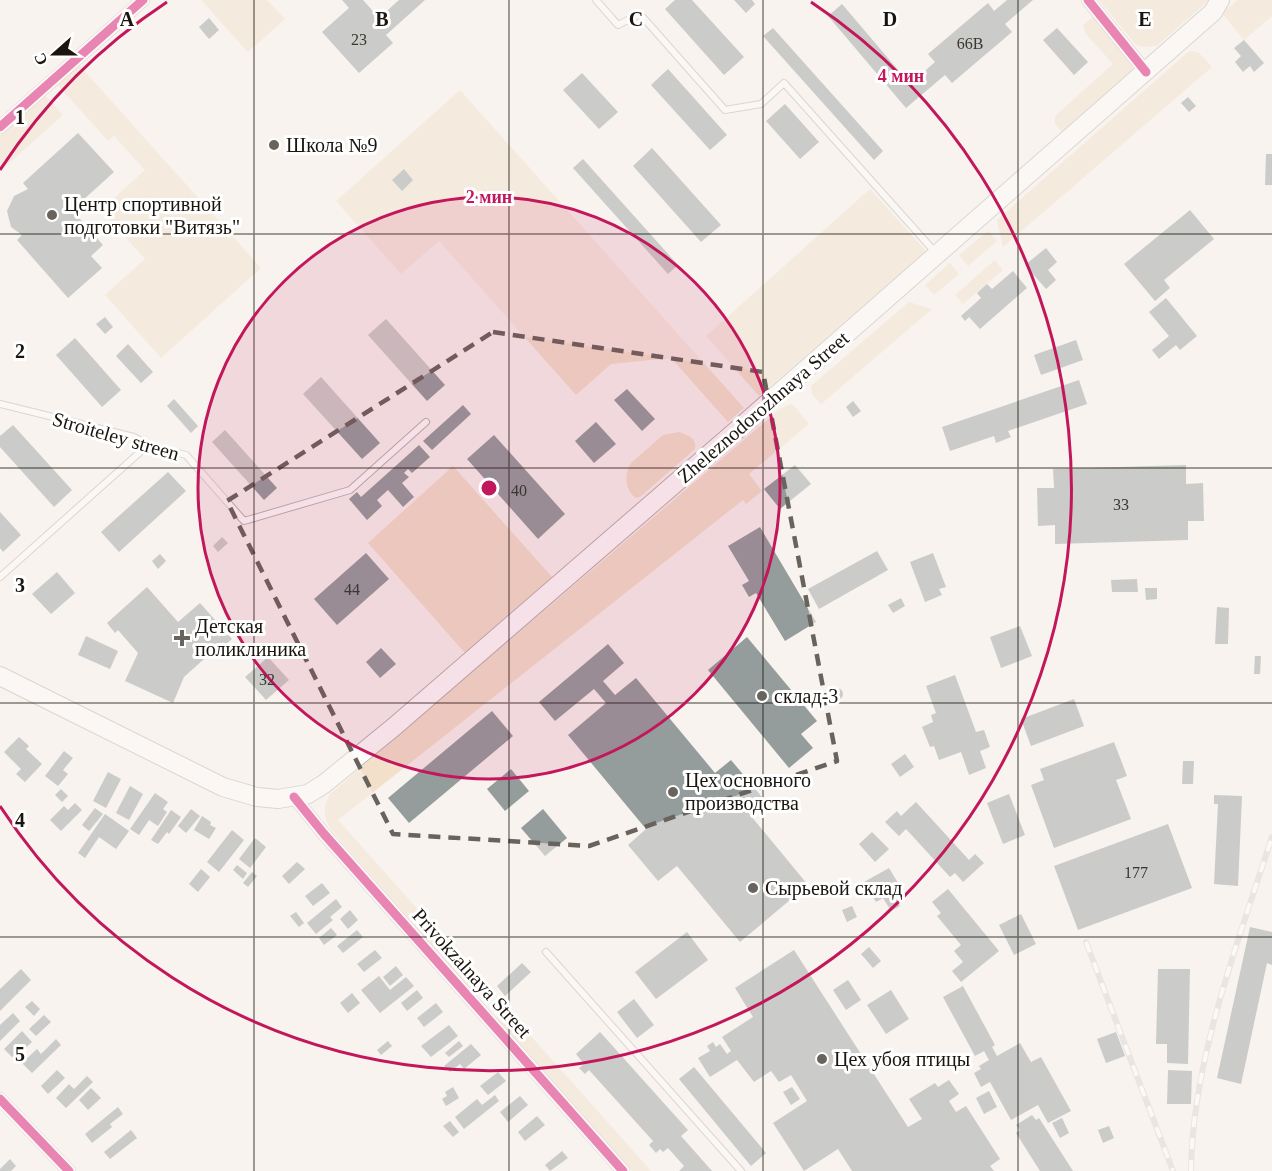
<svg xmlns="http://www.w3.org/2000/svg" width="1272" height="1171" viewBox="0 0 1272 1171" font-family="Georgia,serif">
<rect width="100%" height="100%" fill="#f8f3ee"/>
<g fill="#f2e0cb">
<polygon points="201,0 267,0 285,19 248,52"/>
<polygon points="1099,0 1209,0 1158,45 1147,47 1136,45"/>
<polygon points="1238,0 1272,0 1272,16 1244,40 1222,13"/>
<polygon points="1093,17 1136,69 1063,133 1055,124 1055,116 1113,64 1086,34 1083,25"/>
<polygon points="1192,51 1199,53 1212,67 1003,247 997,220 1188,52"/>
<polygon points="79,65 261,268 161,358 105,295 145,259 101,210 145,170 114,136 108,141 57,84"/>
<polygon points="460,90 744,408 728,422 671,358 611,364 576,395 439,241 401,274 336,201"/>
<polygon points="45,95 63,115 0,171 0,135"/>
<polygon points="870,189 926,251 759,396 706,336"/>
<polygon points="988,231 997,241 968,266 959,255"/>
<polygon points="995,260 1003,270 963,304 955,295"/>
<polygon points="950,263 959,274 934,295 925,285"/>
<polygon points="909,302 932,309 821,404 812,394 811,386"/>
<path d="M790,404L794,406L809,424L749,474L762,491L746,504L743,500L338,820L486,986L477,991H471L329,827C323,814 323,806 330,794L780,409Z"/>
<path d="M679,432C688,435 697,438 695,449L640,497L636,498C625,491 624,474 631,463L663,435Z"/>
<polygon points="453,466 552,577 465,653 368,543"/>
<polygon points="505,1007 651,1171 632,1171 496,1021 497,1015"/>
</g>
<g fill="#949d9c">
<polygon points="342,0 363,0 379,18 399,0 425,0 386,35 393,43 359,73 322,32 349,8"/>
<polygon points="675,0 692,0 744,57 724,75 665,9"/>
<polygon points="734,0 752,0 755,4 746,13"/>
<polygon points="1007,0 1033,0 1005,24 1012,32 952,83 945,75 906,108 828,16 842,4 910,84 935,62 928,54 988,3 994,11"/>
<polygon points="209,18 219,30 209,39 199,27"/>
<polygon points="773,28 883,151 874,160 763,36"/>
<polygon points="1057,28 1088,62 1074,75 1043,40"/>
<polygon points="1244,40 1264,63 1254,72 1250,66 1243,72 1235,62 1241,56 1234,48"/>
<polygon points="668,69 727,135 710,150 651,85"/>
<polygon points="582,73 618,112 599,129 563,90"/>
<polygon points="1188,97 1196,106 1189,112 1181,103"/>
<polygon points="785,104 819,142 800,159 766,121"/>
<polygon points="78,133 114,172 72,210 103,245 91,256 102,268 68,298 17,240 22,235 11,227 7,211 14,196 28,189 23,183"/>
<polygon points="652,148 721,225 701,242 633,166"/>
<polygon points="1266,154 1272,154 1272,185 1265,185"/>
<polygon points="583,159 678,265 668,274 573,168"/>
<polygon points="404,169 413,180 402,191 392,180"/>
<polygon points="1190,210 1214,239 1164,280 1170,288 1155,301 1124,264"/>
<polygon points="1046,248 1057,262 1048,270 1056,280 1046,289 1025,265"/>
<polygon points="1013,271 1027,288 980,329 969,317 965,321 961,316 981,298 977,293 987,284 992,289"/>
<polygon points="1166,298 1197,336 1180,350 1176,345 1159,359 1152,350 1169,336 1149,312"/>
<polygon points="105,317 113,327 105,334 96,324"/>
<polygon points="386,319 445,385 427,401 368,335"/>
<polygon points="75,338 121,390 102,407 56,355"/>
<polygon points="1076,340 1083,360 1041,375 1034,355"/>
<polygon points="128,344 153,372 141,383 116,356"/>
<polygon points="321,377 380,443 362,459 303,394"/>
<polygon points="1079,380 1087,404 1008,431 1011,437 996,443 994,436 950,451 942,427"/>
<polygon points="627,389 655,419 642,431 614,400"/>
<polygon points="174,399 198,426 191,433 167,406"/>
<polygon points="853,401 861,411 853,417 846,407"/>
<polygon points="463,405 471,414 432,450 423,441"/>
<polygon points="596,422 616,444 594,463 575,441"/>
<polygon points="13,425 72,490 54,507 0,447 0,436"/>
<polygon points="225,430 277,488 264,500 212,442"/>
<polygon points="494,435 565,514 538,539 467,459"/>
<polygon points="419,445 430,457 412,473 408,469 404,473 409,477 402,483 414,497 403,507 388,490 377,500 382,506 367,520 349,499 357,492 361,497"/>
<polygon points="795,465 811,484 780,509 764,489"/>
<polygon points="1186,465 1186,484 1203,483 1204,521 1188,521 1188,540 1055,544 1055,525 1038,526 1037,488 1054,488 1053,469"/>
<polygon points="168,472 186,491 119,552 101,532"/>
<polygon points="0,512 21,535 3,552 0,548"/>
<polygon points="760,527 816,622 785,641 756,593 749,597 742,585 749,581 728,546"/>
<polygon points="222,537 228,543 218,552 213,546"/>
<polygon points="877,551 888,570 819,609 808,589"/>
<polygon points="366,553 389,579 337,625 314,599"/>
<polygon points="933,553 946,587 939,589 942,595 925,602 910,562"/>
<polygon points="160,554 166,561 158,569 152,561"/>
<polygon points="57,572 75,593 51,614 32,594"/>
<polygon points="1137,579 1138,592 1112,592 1111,580"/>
<polygon points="147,587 178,622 200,603 232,639 225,645 223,642 184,677 173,703 125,681 138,653 118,630 115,633 107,623"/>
<polygon points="1145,588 1157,588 1157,599 1146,600"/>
<polygon points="901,598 905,606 893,613 888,605"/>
<polygon points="1217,607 1229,608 1228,644 1215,644"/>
<polygon points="1020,626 1032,656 1001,668 990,637"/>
<polygon points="86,636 118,651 110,669 78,655"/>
<polygon points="747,637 817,721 801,734 813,748 789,768 708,670"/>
<polygon points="608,644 624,663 603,681 615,695 636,678 715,773 731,760 762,797 746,810 808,885 740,942 677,866 658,881 628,845 646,829 568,735 606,703 594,689 555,721 539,702"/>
<polygon points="381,648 396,664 380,678 366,662"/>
<polygon points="1255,656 1261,656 1260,674 1254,674"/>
<polygon points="268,657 289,680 266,700 245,677"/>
<polygon points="955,675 976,732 984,730 990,747 980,751 986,768 969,775 961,752 939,760 934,746 930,747 922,727 933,722 931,715 936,713 926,686"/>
<circle cx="837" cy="694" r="6"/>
<polygon points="1074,699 1084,726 1031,746 1021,719"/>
<polygon points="492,711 513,736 409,823 388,798"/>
<polygon points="19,737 29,746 26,749 42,764 25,782 16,774 21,769 4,752"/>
<polygon points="1114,742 1127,776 1116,780 1131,819 1054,848 1031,785 1044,780 1040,769"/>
<polygon points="64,751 73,758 63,770 68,774 58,786 45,776"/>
<polygon points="905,754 914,767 900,777 891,764"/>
<polygon points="1183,761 1194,761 1193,784 1182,784"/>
<polygon points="511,769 529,791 505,811 487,789"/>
<polygon points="108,772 121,779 106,808 93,801"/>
<polygon points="130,786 143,794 129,820 116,813"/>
<polygon points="61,789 68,796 62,802 55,795"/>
<polygon points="155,793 168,802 163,809 167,812 158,826 149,820 139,835 130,829"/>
<polygon points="1009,794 1025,835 1003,844 987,803"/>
<polygon points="1214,795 1242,796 1238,886 1214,884 1218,804 1214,804"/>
<polygon points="916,802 969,860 975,854 984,863 963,882 955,873 950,877 906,829 899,836 885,822 897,811 901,816"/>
<polygon points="75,803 82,810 61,831 50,820 64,806 68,810"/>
<polygon points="95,808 103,814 89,831 82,825"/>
<polygon points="191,809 200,816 186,833 178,826"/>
<polygon points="543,809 567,838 545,856 521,828"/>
<polygon points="171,810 181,817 169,834 167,832 158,844 151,840"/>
<polygon points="105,814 129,831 116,849 99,837 85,858 78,853"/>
<polygon points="202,816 211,822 210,825 216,828 209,839 194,830"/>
<polygon points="1168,824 1192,888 1078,930 1054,866"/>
<polygon points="232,830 244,840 219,872 207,862"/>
<polygon points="872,832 889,849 875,862 859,844"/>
<polygon points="255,838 266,847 250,868 239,859"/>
<polygon points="297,862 305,869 289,884 282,876"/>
<polygon points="237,865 247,873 243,879 233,870"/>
<polygon points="889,868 901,888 893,893 900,906 891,911 883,898 876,902 864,882"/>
<polygon points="201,869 210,877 198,892 189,884"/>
<polygon points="252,872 257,876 248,887 243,883"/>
<polygon points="322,883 330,893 313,906 305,896"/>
<polygon points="948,889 999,951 961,982 952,971 963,962 954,951 961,945 937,916 941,913 932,902"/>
<polygon points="336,899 342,907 330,917 333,920 316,934 307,923"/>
<polygon points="852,906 857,917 847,922 842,910"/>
<polygon points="350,910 358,920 348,929 340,919"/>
<polygon points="296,912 304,923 299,927 290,916"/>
<polygon points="1021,914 1036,944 1014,955 999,925"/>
<polygon points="1250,927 1272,932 1272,965 1267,963 1241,1084 1217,1078"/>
<polygon points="331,928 337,935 324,945 319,938"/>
<polygon points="357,930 363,937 343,953 337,946"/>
<polygon points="687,932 708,960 656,999 635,972"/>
<polygon points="869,947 881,961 873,968 861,954"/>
<polygon points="375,950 382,958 364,972 357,964"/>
<polygon points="794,950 908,1127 922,1119 909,1099 935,1083 938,1087 949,1080 959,1094 949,1101 956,1112 966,1106 1000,1159 990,1166 994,1171 852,1171 838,1149 804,1171 773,1123 807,1101 791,1075 779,1082 771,1071 754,1082 737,1060 710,1077 698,1058 710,1051 707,1046 713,1042 716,1047 720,1044 727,1054 731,1051 722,1037 753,1017 735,988"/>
<polygon points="522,963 531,972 505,996 497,986"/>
<polygon points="396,966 403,975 390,986 383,977"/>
<polygon points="21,969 31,980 0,1011 0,989"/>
<polygon points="1158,969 1190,969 1188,1064 1167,1063 1167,1044 1156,1044"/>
<polygon points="379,976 390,990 406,977 414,986 380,1013 361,990"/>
<polygon points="848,980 861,1000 846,1010 833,990"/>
<polygon points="963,986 995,1045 992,1047 997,1056 1020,1043 1031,1062 1041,1057 1071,1111 1048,1123 1038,1105 1011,1120 990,1082 981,1087 974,1073 981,1069 979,1066 989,1060 984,1051 975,1056 943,997"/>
<polygon points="417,990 423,998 407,1011 401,1003"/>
<polygon points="891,990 909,1019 886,1034 867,1005"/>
<polygon points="352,993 360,1003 348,1013 340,1003"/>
<polygon points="634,999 654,1025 637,1038 617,1012"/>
<polygon points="32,1001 40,1009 34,1016 25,1007"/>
<polygon points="436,1003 443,1012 424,1027 417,1018"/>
<polygon points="13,1013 20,1021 0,1041 0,1025"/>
<polygon points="44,1015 51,1022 36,1036 29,1029"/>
<polygon points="449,1025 458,1036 431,1057 421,1046"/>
<polygon points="22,1031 32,1042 14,1059 4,1049"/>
<polygon points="600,1032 688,1130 681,1136 712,1171 679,1171 684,1166 668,1148 663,1152 660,1149 656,1153 649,1145 653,1141 589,1070 585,1074 579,1068 584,1064 576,1054"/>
<polygon points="1116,1032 1125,1056 1106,1063 1097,1039"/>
<polygon points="56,1039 61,1045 32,1073 22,1063 37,1049 41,1054"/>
<polygon points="388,1041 392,1046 381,1055 377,1050"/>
<polygon points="459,1041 463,1046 449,1057 445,1053"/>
<polygon points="471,1044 481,1055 464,1069 460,1064 450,1072 444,1066"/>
<polygon points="694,1067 766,1153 751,1166 679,1079"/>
<polygon points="57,1070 65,1078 48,1094 41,1086"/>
<polygon points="1168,1070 1192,1071 1191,1104 1167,1104"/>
<polygon points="498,1072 506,1081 488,1095 480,1086"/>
<polygon points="87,1076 93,1082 66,1108 56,1098 69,1084 74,1089"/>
<polygon points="453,1087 459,1098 446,1106 442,1099 447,1096 445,1092"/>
<polygon points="792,1087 800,1099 791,1105 783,1092"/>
<polygon points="91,1088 101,1098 88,1110 79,1100"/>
<polygon points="989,1091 997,1107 984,1114 976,1098"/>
<polygon points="495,1095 499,1101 464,1129 455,1117 477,1099 482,1105"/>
<polygon points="520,1096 528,1105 508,1122 500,1112"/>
<polygon points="118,1107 123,1114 110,1124 112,1127 92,1143 85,1134"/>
<polygon points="1032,1115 1036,1120 1039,1118 1073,1171 1040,1171 1016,1133 1020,1130 1016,1125"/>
<polygon points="537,1116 545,1125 525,1141 518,1132"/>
<polygon points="1062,1118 1069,1133 1060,1138 1052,1123"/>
<polygon points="450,1121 459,1132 453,1137 443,1126"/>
<polygon points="1109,1126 1114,1138 1103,1143 1098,1130"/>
<polygon points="131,1130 137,1138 110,1159 104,1152"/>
<polygon points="562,1151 568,1158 550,1171 545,1165"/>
<polygon points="10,1159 16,1166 11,1171 0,1171 0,1169"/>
</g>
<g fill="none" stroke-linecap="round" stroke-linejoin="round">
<g stroke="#b9b4af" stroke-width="8">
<g id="service">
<polyline points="596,0 618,25 640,14 725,110 761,104 784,83 935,252"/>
<polyline points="0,404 134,437 148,445 186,455 244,521 350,490 426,422"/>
<polyline points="0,577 148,445"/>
<polyline points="546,952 741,1171"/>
</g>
</g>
<g stroke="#b9b4af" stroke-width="14">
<g id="minor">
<polyline points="1088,0 1146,72"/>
<polyline points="0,127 143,0"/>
<polyline points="294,797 324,834 623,1171"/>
<polyline points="0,1099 69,1171"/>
</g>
</g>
<g stroke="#b9b4af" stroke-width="20">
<polyline id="secondary" points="0,676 223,787 257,797 278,799 308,794 324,784 395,726 738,429 1213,12 1220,0"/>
</g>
<use href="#service" stroke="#fefdfc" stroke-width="6"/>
<use href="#minor" stroke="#fefdfc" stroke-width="12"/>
<use href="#secondary" stroke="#fefdfc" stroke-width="18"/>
<g stroke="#d6d4d3" stroke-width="6">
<g id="rail">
<polyline points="1086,942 1173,1171"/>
<path d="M1191,1171C1192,1061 1238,942 1272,837"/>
</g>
</g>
<use href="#rail" stroke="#fff" stroke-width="4" stroke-dasharray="11" stroke-linecap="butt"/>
<g stroke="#fff" stroke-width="13">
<g id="cycleway">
<polyline points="1088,0 1146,72"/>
<polyline points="0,127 143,0"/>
<polyline points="294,797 324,834 623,1171"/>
<polyline points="0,1099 69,1171"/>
</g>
</g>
<use href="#cycleway" stroke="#d6006c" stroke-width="9"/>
</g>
<path d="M0 0H1272V1171H0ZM493,332L763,372L837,761L589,846L393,834L227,501Z" fill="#f8f3ee" fill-opacity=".55" fill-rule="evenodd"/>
<path fill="none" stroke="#68635d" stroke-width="4.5" stroke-dasharray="12 8" stroke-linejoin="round" d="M493,332L763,372L837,761L589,846L393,834L227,501Z"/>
<path fill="none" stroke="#1a150f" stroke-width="1.5" stroke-opacity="0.55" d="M254,0V1171M509,0V1171M763,0V1171M1018,0V1171M0,234H1272M0,468H1272M0,703H1272M0,937H1272"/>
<circle cx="489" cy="488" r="291" fill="#c2185b" fill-opacity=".12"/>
<g fill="none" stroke="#c2185b" stroke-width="3">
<circle cx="489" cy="488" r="291"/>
<path d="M0 170A583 583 0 0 1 167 2M811 2A583 583 0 1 1 0 806"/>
</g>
<g fill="#68635d" stroke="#fff" stroke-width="2">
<circle cx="274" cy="145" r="6"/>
<circle cx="52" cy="215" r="6"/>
<path d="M179 629h6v6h6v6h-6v6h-6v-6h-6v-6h6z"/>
<circle cx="762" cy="696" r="6"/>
<circle cx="673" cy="792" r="6"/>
<circle cx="753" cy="888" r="6"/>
<circle cx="822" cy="1059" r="6"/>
</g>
<g text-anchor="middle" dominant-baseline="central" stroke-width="6" stroke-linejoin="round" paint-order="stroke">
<g font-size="16" fill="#383732">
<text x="359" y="39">23</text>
<text x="970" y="43">66В</text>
<text x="519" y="490">40</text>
<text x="1121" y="504">33</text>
<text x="352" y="589">44</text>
<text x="267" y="679">32</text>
<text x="1136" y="872">177</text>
</g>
<g font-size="20" fill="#1a150f" stroke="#fff" text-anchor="start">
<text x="286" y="145">Школа №9</text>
<text x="64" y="204">Центр спортивной<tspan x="64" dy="23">подготовки "Витязь"</tspan></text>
<text x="195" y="626">Детская<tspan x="195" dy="23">поликлиника</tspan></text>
<text x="774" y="696">склад-3</text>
<text x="685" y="780">Цех основного<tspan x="685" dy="23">производства</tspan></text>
<text x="765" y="888">Сырьевой склад</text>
<text x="834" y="1059">Цех убоя птицы</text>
</g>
<g font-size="20" fill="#1a150f" stroke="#fff">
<text transform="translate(763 407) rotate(-41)">Zheleznodorozhnaya Street</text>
<text transform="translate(116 436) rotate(16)">Stroiteley streen</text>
<text transform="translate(472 973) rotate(48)">Privokzalnaya Street</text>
</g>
</g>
<g font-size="20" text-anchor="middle" font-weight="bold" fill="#1a150f" stroke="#fff" stroke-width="6" stroke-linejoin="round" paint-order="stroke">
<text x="127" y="26">A</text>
<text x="382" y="26">B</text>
<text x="636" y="26">C</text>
<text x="890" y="26">D</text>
<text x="1145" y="26">E</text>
<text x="20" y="124">1</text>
<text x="20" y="358">2</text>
<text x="20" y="592">3</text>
<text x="20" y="827">4</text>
<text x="20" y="1061">5</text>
</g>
<circle cx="489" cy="488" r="9" fill="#c2185b" stroke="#fff" stroke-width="3"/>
<g font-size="18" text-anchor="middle" font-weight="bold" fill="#c2185b" stroke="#fff" stroke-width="6" stroke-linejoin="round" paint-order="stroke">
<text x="901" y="82">4 мин</text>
<text x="489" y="203">2 мин</text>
</g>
<g transform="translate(54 54) rotate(249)" stroke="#ffffff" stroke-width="4.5" paint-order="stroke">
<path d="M0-4.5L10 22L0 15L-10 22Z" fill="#1a150f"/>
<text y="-9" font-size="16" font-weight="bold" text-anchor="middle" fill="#1a150f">С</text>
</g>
</svg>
